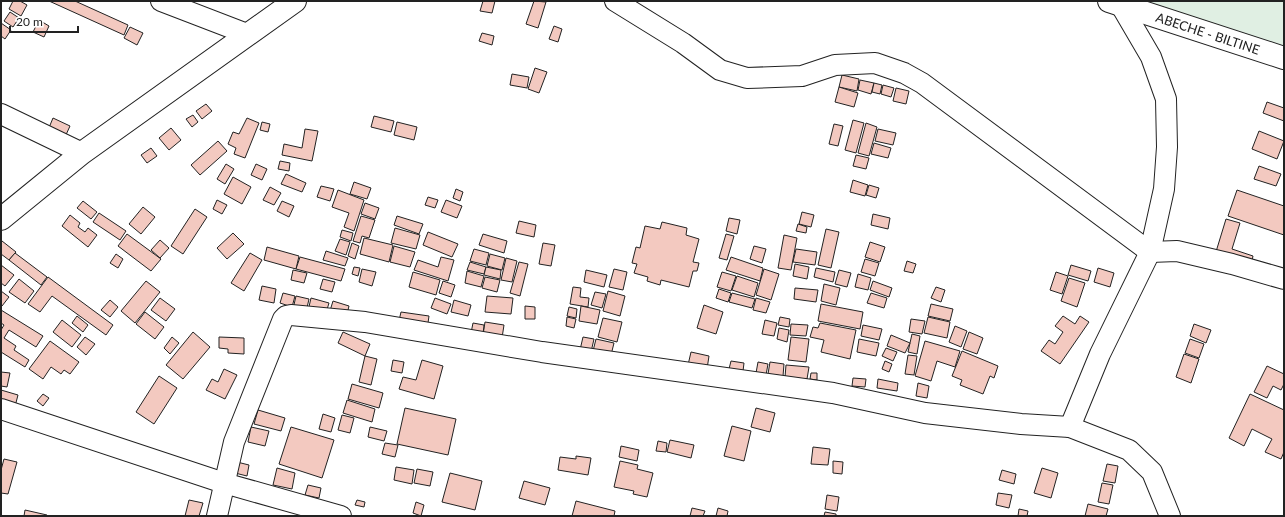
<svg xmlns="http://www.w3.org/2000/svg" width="1285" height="517" viewBox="0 0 1285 517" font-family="Lato,sans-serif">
<rect width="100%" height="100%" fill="#fff"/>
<polygon fill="#e0efe3" stroke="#6f6f6f" points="1135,1 1284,1 1284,58"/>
<g fill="#f3c9c0" stroke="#222">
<polygon points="13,1 20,1 27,5 21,16 9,9"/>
<polygon points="49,1 75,1 128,25 124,35"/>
<polygon points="483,1 495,1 492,13 480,11"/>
<polygon points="534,1 546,2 538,28 526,24"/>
<polygon points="10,12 19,18 13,27 4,21"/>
<polygon points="39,20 49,26 44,37 33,32"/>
<polygon points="1,23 11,30 5,39 1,36"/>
<polygon points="554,26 562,29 558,42 549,39"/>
<polygon points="130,27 143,33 137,45 124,38"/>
<polygon points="482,33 494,36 492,45 479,41"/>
<polygon points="535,68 547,72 539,93 528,89"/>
<polygon points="512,74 529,77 527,88 510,85"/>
<polygon points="842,75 859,79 857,91 839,87"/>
<polygon points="860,80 874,83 871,94 858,90"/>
<polygon points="874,83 882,85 880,94 872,92"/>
<polygon points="883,85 894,88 891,97 881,94"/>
<polygon points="839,87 858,93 854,107 835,102"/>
<polygon points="896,88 909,91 906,104 893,101"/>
<polygon points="1267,102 1284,108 1284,121 1263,113"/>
<polygon points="206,104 212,111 202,119 196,111"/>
<polygon points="193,115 198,122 192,127 186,119"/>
<polygon points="374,116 394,121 391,132 371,127"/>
<polygon points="53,118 70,126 65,137 48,130"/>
<polygon points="247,118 259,123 245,158 234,154 236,148 228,144 233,132 239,134"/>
<polygon points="853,120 864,123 856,153 845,150"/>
<polygon points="262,122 270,124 268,132 260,130"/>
<polygon points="397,122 417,127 414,140 394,135"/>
<polygon points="866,123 877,127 869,156 858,153"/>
<polygon points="834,124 843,126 838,146 829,144"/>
<polygon points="171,128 181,140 169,150 159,138"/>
<polygon points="305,129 318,131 312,161 282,155 284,144 302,148"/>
<polygon points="878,129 896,133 893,145 875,141"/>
<polygon points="1259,131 1284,141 1277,159 1252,149"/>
<polygon points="218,141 227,151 200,175 191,165"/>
<polygon points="874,143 891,148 888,158 871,154"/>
<polygon points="151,148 157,156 147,163 141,155"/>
<polygon points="856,155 869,158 866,169 853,166"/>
<polygon points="280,161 290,163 289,171 278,169"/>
<polygon points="226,164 234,169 225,184 217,179"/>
<polygon points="256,164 267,169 262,180 251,175"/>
<polygon points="1259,166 1281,174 1276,186 1254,179"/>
<polygon points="286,174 306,183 302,192 281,184"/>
<polygon points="233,177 251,187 242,204 224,194"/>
<polygon points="853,180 868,185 865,196 850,192"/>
<polygon points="354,182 371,188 367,199 350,194"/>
<polygon points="869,185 879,188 876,198 866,195"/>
<polygon points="321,186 334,189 330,201 317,197"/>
<polygon points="270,187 281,193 274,205 263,200"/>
<polygon points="456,189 463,192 460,201 453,198"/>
<polygon points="338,190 364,200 354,231 344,227 349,213 332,207"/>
<polygon points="1237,190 1284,206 1284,235 1228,216"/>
<polygon points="428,197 438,200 435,208 425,205"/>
<polygon points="217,200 227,205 222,214 213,209"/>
<polygon points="446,200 462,206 457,218 441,212"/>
<polygon points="83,201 97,212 91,219 77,208"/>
<polygon points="282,201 294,206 289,217 277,211"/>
<polygon points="365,203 379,208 375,219 361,214"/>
<polygon points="143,207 155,217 141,234 129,224"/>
<polygon points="195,209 207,217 183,254 171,246"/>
<polygon points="802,212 814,215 811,227 799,224"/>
<polygon points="99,213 126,231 120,240 93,222"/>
<polygon points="873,214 890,218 888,229 871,225"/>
<polygon points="70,215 80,223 78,227 85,232 88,228 97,235 88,247 62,226"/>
<polygon points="361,216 375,220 369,238 362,236 360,243 353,241"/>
<polygon points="397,216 423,224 419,234 394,225"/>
<polygon points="729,218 740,220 737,234 726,231"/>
<polygon points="1226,219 1240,223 1232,249 1253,256 1251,265 1215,255"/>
<polygon points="519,221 536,225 534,237 516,233"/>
<polygon points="662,222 687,228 686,235 699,239 693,262 699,263 697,271 693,271 689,287 661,280 660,285 647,281 648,277 634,273 637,264 632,263 636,247 640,248 645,226 660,229"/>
<polygon points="798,224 807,227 806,233 796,231"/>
<polygon points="395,228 420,235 416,249 391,243"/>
<polygon points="826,229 839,232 831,268 818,265"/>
<polygon points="342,230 353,233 351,241 340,237"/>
<polygon points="428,232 458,244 452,257 423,245"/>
<polygon points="233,233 244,244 227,259 217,248"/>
<polygon points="127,234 161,259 151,271 118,246"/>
<polygon points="483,234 507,241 504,253 479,245"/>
<polygon points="726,234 734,236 727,260 719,258"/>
<polygon points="784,235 797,238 791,270 778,268"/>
<polygon points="364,238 393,245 389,262 360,254"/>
<polygon points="340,239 350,242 346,255 335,251"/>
<polygon points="160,240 169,248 160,258 151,250"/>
<polygon points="2,241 16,252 9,260 1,254 1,243"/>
<polygon points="870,242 885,247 880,262 865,257"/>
<polygon points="352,243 359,246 355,259 348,256"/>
<polygon points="543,243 555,245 551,266 539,264"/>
<polygon points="394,246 415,252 410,267 390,262"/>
<polygon points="754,246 766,249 762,263 750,259"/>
<polygon points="267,247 299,256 296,269 264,260"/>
<polygon points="474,249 489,253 486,265 470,261"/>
<polygon points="796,249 817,252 815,265 793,262"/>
<polygon points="326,251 348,258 345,266 323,260"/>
<polygon points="15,253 47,277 41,285 9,260"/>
<polygon points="250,253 262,260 244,291 231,283"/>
<polygon points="116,254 123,259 118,268 110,263"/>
<polygon points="490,254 505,258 502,270 487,266"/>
<polygon points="300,257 345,269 341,281 296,269"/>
<polygon points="441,257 454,260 448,281 414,270 418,260 438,267"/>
<polygon points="731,257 763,268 760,281 726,270"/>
<polygon points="506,258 517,261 512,282 501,280"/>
<polygon points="865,259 879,263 875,276 861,272"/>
<polygon points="907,261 916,264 913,273 904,271"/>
<polygon points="470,262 486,267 484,274 467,270"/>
<polygon points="519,262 528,264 520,296 510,293"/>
<polygon points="795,264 809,267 807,279 793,276"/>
<polygon points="1,265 14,275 5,286 1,283"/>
<polygon points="1071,265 1091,271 1088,281 1068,275"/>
<polygon points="354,267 360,268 358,276 352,274"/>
<polygon points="486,267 501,270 500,279 484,275"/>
<polygon points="816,268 835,272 833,282 814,277"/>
<polygon points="1098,268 1114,273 1110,287 1094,282"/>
<polygon points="362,269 376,272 372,286 359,282"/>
<polygon points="614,269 627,272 623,290 609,287"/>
<polygon points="764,269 779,274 771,300 756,295"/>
<polygon points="293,270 307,273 304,283 291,280"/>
<polygon points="586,270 607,275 604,287 584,282"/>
<polygon points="839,270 851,273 847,287 835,284"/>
<polygon points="467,271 484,276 481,287 465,283"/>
<polygon points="413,272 440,280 436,295 409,287"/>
<polygon points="722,272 736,276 731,291 717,287"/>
<polygon points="1056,272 1068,276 1062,294 1050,290"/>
<polygon points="858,274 871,278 868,290 855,287"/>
<polygon points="737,276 758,283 754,297 732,290"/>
<polygon points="48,277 113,325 106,335 52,296 40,312 28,304"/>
<polygon points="485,277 500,280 497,292 482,288"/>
<polygon points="1069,278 1085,283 1077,307 1061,301"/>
<polygon points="19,279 34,291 25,303 9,292"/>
<polygon points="323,279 335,282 332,292 320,289"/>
<polygon points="146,281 160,292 135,323 121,311"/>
<polygon points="443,281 455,285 451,297 439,293"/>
<polygon points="873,281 892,288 889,297 870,290"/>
<polygon points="824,284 840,288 836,305 821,301"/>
<polygon points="262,286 276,289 274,303 259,300"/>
<polygon points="573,287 581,288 580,297 589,298 588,307 570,304"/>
<polygon points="936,287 945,290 941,302 931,298"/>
<polygon points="795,288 818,290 816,302 794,299"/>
<polygon points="719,289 731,293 728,302 716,298"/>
<polygon points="1,291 9,297 2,306 1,305"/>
<polygon points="608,291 625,296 620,316 603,311"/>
<polygon points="595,292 606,294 602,308 591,305"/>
<polygon points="283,293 295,296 292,307 280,303"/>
<polygon points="732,293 755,299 752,308 729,302"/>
<polygon points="871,293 887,298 884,308 867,303"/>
<polygon points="296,296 309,299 306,312 293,309"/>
<polygon points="487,296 513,298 511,314 485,312"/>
<polygon points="160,298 175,309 166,321 151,310"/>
<polygon points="311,298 329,303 325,316 308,311"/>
<polygon points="435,298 451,304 447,314 431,308"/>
<polygon points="756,298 770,302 766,313 753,310"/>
<polygon points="110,300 118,307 110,317 101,310"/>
<polygon points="454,300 471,305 468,316 451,312"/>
<polygon points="333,301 349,306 346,318 329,314"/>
<polygon points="821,304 863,312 860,329 818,321"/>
<polygon points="931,304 953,309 950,321 928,316"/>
<polygon points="704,305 723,312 716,334 697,328"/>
<polygon points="525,306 535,307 535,319 525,319"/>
<polygon points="581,306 600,310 597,324 579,321"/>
<polygon points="569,307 577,309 576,318 567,316"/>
<polygon points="1,310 43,336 36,347 9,330 4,338 16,346 14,350 29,360 25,367 1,352 1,330 4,325 1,323"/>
<polygon points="145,312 164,327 155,339 136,324"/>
<polygon points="401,312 429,316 427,330 398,325"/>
<polygon points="77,316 88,325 83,332 72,323"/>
<polygon points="1063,316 1075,324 1080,316 1089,322 1060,364 1041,351 1049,340 1055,344 1063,332 1055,326"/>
<polygon points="567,317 576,319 574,328 566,326"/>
<polygon points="780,317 790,319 789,327 778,325"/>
<polygon points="928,317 950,322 947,338 924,333"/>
<polygon points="603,318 622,322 617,342 598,337"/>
<polygon points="911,319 925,321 922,334 909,332"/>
<polygon points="62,320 81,335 72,347 53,332"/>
<polygon points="765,320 777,323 774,336 762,334"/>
<polygon points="485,322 504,325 502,338 483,335"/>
<polygon points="473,323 484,325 483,334 471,333"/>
<polygon points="820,323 856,330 850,359 821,352 824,340 810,337 813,327 818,328"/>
<polygon points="791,324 808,325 806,336 790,335"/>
<polygon points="1194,324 1211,330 1206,343 1190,336"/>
<polygon points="863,325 882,329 879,340 861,336"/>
<polygon points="955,326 967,331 961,347 949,342"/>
<polygon points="779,328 789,330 787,342 777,339"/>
<polygon points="193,332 210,347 183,379 166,365"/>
<polygon points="343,332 370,344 365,356 338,343"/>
<polygon points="969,332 983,338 977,354 963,349"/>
<polygon points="912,334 920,336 917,354 908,352"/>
<polygon points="891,335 910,343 905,353 887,346"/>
<polygon points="85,337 95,344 86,355 77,347"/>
<polygon points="172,337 179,343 170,354 164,348"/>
<polygon points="219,337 244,338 244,354 228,353 228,349 219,348"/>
<polygon points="583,337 594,339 591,352 580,350"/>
<polygon points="791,337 809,339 806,362 788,360"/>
<polygon points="596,339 614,343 611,355 593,351"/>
<polygon points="859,339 879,343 876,356 857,352"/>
<polygon points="1190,339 1204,344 1199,358 1185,353"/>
<polygon points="50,341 79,362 70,374 64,370 61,374 51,367 43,379 29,369"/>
<polygon points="925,341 960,351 955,367 937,361 931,381 915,376"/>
<polygon points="886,348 897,352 893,361 882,356"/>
<polygon points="962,351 998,366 994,378 990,376 983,394 960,385 962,380 952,376"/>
<polygon points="691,352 709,356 707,369 688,365"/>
<polygon points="1184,354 1199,359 1191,383 1176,377"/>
<polygon points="908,355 917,356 914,375 905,374"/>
<polygon points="365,356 377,359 371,385 359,382"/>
<polygon points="393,360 404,362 402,373 391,371"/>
<polygon points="422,360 443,366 434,399 399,389 403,377 416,380"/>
<polygon points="731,361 744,363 743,371 729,369"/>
<polygon points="885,361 892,364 889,372 882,369"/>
<polygon points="758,362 768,364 766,375 756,373"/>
<polygon points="770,362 784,364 783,376 768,374"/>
<polygon points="786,365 809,367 807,379 785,377"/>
<polygon points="1267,366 1284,374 1284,384 1281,390 1273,386 1267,398 1254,392"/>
<polygon points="224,369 237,375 225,399 206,390 212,379 218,382"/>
<polygon points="1,372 10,373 7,387 1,386"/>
<polygon points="811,373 817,373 817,380 810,379"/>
<polygon points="159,376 177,388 154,424 136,412"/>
<polygon points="853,378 866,379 865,387 852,386"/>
<polygon points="878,379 898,383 897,391 877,388"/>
<polygon points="918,383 929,386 927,398 916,396"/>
<polygon points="352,384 383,393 379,408 348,399"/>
<polygon points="1,390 18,395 13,414 1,410"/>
<polygon points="43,394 49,398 43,406 37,401"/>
<polygon points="1250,394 1284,410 1284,452 1281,459 1265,452 1272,439 1252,429 1244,446 1229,438"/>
<polygon points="347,400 375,409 372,422 343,413"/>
<polygon points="405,408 456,419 448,455 397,444"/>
<polygon points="756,408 775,413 770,432 751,427"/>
<polygon points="258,410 285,418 281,431 254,424"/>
<polygon points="323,414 335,418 331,432 319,429"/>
<polygon points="342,415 354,418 350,433 338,430"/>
<polygon points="732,426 751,431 744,461 724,456"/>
<polygon points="251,427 269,431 265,446 248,442"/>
<polygon points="291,427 334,440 322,478 279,464"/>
<polygon points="370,427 387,431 384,441 368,437"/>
<polygon points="670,440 694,445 691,458 667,452"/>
<polygon points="658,441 667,443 666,452 656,451"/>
<polygon points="385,443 398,445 395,457 382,454"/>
<polygon points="621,446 639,450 637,461 619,457"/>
<polygon points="813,447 830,449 828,465 811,464"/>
<polygon points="576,456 591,458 588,475 558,470 560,457 576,459"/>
<polygon points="4,459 17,462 8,494 1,493 1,470"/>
<polygon points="620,461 638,465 637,469 653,473 647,497 633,494 634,491 614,487"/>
<polygon points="833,461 843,462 842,474 833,473"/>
<polygon points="237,462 249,465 247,476 235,473"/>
<polygon points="1107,464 1118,466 1115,483 1103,481"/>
<polygon points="396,467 414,470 412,484 394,480"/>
<polygon points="277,468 295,473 292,489 273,485"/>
<polygon points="1042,468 1058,473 1051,498 1034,493"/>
<polygon points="417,469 433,472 430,486 414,483"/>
<polygon points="1002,470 1016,474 1014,484 999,480"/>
<polygon points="450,473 482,481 475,510 442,502"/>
<polygon points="524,481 550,488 545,505 519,498"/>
<polygon points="1102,483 1113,485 1109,504 1098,502"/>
<polygon points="308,485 321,488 319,498 305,495"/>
<polygon points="998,493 1012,495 1009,508 996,505"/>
<polygon points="827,495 839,497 837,511 825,509"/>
<polygon points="189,500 203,503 199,516 185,516"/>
<polygon points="357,500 365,502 364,507 355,505"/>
<polygon points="576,501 615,511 614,516 572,516"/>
<polygon points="416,502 424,505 421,516 413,513"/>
<polygon points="1088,504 1108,509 1106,516 1085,516"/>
<polygon points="692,508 705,511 703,516 690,516"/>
<polygon points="718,508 728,511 727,516 716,516"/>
<polygon points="1019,509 1028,511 1027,516 1018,516"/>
<polygon points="25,510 47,515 47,516 24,516"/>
<polygon points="825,512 836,514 836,516 824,516"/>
</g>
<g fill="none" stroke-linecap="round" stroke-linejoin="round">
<g stroke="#222" stroke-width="22">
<g id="street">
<polyline points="161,1 247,34"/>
<polyline points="615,1 683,43 720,70 747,78 802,76 835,65 875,63 904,73 922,83 1150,252 1177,251 1232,264 1284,279"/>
<polyline points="1,114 82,153"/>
<polyline points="1,409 224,483 341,516"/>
<polyline points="1070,427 1100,354 1150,252 1164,189 1167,147 1166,99 1151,57 1120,4"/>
<polyline points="217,516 234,442 283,319 286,316 291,315 365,322 542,352 833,393 925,413 1021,424 1070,427 1129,450 1152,472 1170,516"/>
</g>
</g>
<g stroke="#222" stroke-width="24">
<g id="secondary">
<path id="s1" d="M1109,1L1284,58"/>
<polyline points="1,219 82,153 295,1"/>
</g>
</g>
<use href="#street" stroke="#fff" stroke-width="20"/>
<use href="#secondary" stroke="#fff" stroke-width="22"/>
</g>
<g text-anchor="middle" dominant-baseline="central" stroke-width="3" stroke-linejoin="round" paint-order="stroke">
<g font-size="13" fill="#222" stroke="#fff">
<text stroke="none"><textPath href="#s1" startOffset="104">ABECHE - BILTINE</textPath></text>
</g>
</g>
<rect width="1285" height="517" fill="none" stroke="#222222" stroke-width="4"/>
<path d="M10 26v6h68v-6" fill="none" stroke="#222222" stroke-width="2"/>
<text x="16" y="26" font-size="12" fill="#222222" stroke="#ffffff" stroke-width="3" paint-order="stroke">20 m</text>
</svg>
